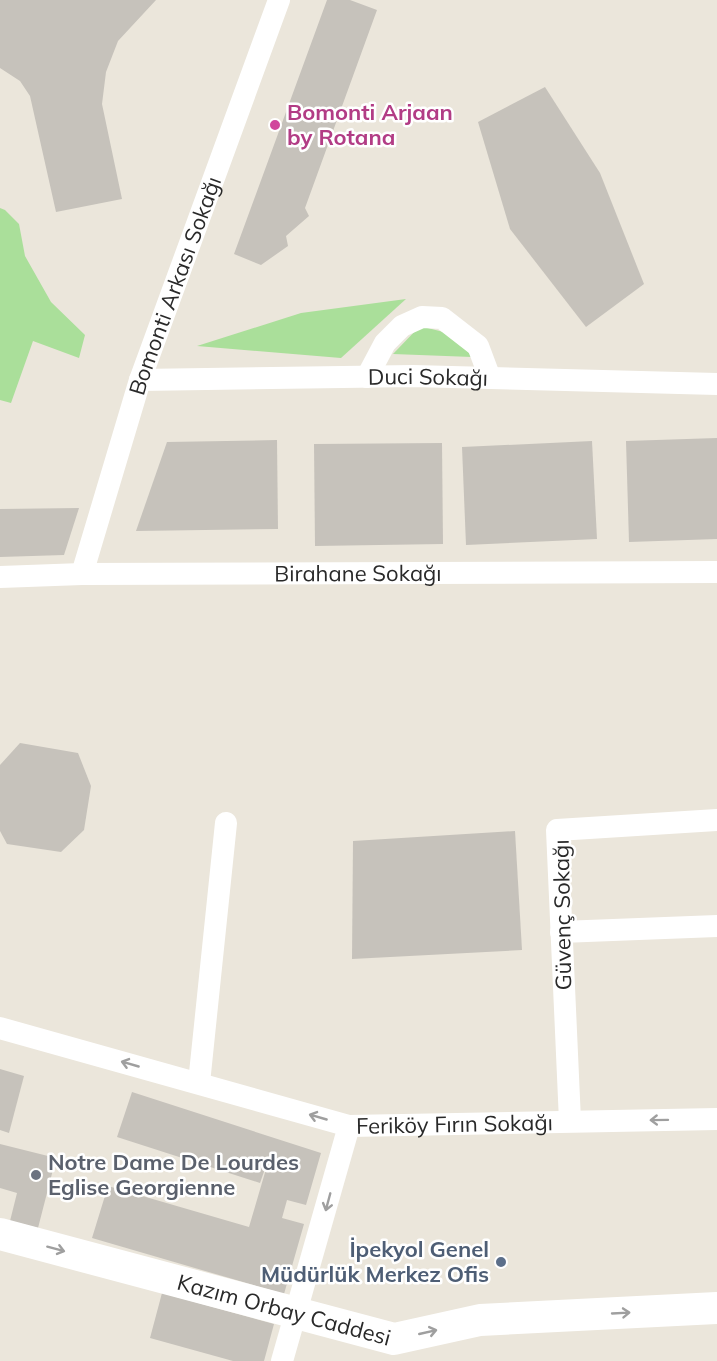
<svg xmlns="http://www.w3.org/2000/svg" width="717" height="1361" viewBox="0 0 717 1361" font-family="Mulish,sans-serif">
<rect width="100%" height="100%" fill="#ebe6db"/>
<g fill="#aadf9a">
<polygon points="0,208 5,210 19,224 25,256 51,302 85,335 79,358 33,341 11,403 0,400"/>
<polygon points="406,299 341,358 197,346 301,313"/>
<polygon points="420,326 455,335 472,357 393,354"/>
</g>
<g fill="#c6c2bb">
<polygon points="0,0 156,0 118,41 106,72 102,104 122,199 56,212 30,96 20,81 0,68"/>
<polygon points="327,0 350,0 377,10 305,208 309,216 286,236 288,246 261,265 234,254"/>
<polygon points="545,87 600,173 644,284 586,327 510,229 478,122"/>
<polygon points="717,438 717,539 629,542 626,441"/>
<polygon points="277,440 278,529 136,531 167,442"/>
<polygon points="592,441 597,539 466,545 462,447"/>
<polygon points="442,443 443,544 315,546 314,444"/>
<polygon points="79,508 64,555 0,557 0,509"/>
<polygon points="20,743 78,753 91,786 84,830 61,852 7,844 0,831 0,765"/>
<polygon points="515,831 522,950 352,959 353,841"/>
<polygon points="0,1069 24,1076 9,1133 0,1130"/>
<polygon points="132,1092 321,1153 306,1205 287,1200 282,1218 304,1224 284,1294 92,1238 108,1186 249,1227 271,1152 260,1183 117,1137"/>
<polygon points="0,1144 56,1158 38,1228 10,1221 17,1193 0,1188"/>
<polygon points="162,1293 274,1324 264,1361 233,1361 150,1338"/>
</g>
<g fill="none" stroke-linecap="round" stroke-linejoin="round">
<g stroke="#fff" stroke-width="22">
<polyline points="367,377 385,343 402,326 422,317 442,318 478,346 490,378"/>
<path id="s1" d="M140,380L413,376L717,384"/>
<path id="s2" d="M82,574L140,380L279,0"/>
<path id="s3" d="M0,577L82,574L717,572"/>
<polyline points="561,932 717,926"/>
<path id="s4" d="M0,1028L349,1126L717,1119"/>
<polyline points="199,1083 226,823"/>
<polyline points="570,1121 557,830 717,820"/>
<polyline points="282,1361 349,1126"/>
</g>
<path stroke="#fff" stroke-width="32" id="s5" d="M0,1234L394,1339L480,1320L717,1308"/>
</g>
<defs><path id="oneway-shaft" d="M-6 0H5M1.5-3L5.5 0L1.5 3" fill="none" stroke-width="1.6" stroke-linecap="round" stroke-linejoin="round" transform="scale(1.5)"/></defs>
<g stroke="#9f9f9f">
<use href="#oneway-shaft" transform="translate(130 1064) rotate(-164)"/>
<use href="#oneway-shaft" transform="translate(318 1117) rotate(-164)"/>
<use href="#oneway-shaft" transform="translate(659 1120) rotate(179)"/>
<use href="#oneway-shaft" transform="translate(328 1202) rotate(105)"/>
<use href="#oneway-shaft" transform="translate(56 1249) rotate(15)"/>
<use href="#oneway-shaft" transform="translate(621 1313) rotate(-3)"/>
<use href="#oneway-shaft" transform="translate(428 1332) rotate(-13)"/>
</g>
<circle fill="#d1479c" stroke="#fff" stroke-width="2" cx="275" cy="125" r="6"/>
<circle fill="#6b7280" stroke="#fff" stroke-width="2" cx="36" cy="1175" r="6"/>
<circle fill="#5c6f8a" stroke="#fff" stroke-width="2" cx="501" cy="1262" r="6"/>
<g text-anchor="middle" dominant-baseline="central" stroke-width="5" stroke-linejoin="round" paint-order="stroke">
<g font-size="22" font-weight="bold" fill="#b23c85" stroke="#fff" text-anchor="start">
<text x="287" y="112">Bomonti Arjaan<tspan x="287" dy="25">by Rotana</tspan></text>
</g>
<g font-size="22" fill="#292929" stroke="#fff">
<text stroke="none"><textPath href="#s2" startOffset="303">Bomonti Arkası Sokağı</textPath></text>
<text stroke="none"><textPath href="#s1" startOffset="288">Duci Sokağı</textPath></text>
<text stroke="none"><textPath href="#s3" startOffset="358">Birahane Sokağı</textPath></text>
<text transform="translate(562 915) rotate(-91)">Güvenç Sokağı</text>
<text stroke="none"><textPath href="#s4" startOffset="468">Feriköy Fırın Sokağı</textPath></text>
<text stroke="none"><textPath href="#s5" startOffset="294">Kazım Orbay Caddesi</textPath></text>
</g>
<g font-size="22" font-weight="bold" fill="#5b616d" stroke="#fff" text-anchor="start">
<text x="48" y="1162">Notre Dame De Lourdes<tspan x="48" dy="25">Eglise Georgienne</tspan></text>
</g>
<g font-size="22" font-weight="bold" fill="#4e5e75" stroke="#fff" text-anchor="end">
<text x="489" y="1249">İpekyol Genel<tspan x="489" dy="25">Müdürlük Merkez Ofis</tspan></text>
</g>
</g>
</svg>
